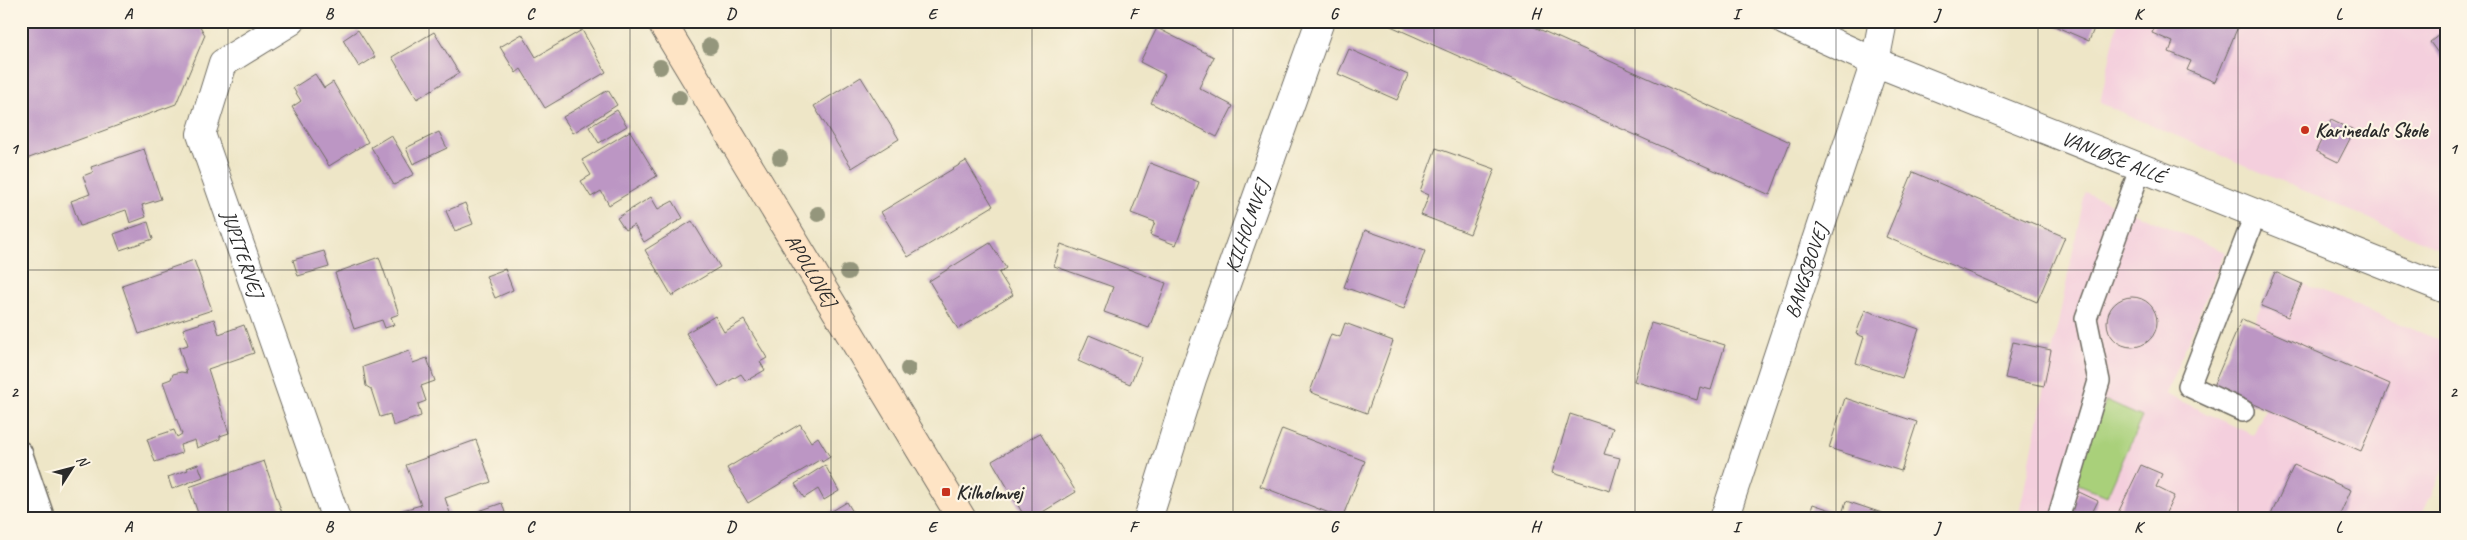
<svg xmlns="http://www.w3.org/2000/svg" width="2467" height="540" viewBox="0 0 2467 540" font-family="Caveat,sans-serif">
<rect width="100%" height="100%" fill="#fcf5e5"/>
<filter id="ink" filterUnits="userSpaceOnUse"><feTurbulence type="fractalNoise" baseFrequency=".02" numOctaves="2"/><feDisplacementMap in="SourceGraphic" scale="10" xChannelSelector="R" yChannelSelector="G"/><feConvolveMatrix kernelMatrix="1 2 1 2 8 2 1 2 1" color-interpolation-filters="sRGB"/></filter>
<filter id="wash" filterUnits="userSpaceOnUse"><feTurbulence type="fractalNoise" baseFrequency=".0096" numOctaves="4" result="noise"/><feDisplacementMap in="SourceGraphic" scale="20" xChannelSelector="R" yChannelSelector="G"/><feGaussianBlur stdDeviation="1.12" result="paint"/><feColorMatrix in="noise" values="0 0 0 0 0 0 0 0 0 0 0 0 0 0 0 0 0 1.4 0 .05"/><feComposite in="paint" operator="in"/></filter>
<g filter="url(#wash)">
<rect width="100%" height="100%" fill="#eee6c7"/>
<g fill="#f4cfdd">
<polygon points="2118,21 2446,21 2446,252 2100,103"/>
<polygon points="2085,192 2225,252 2166,394 2253,435 2265,409 2360,451 2390,384 2254,324 2275,272 2446,343 2446,463 2420,519 2018,519"/>
</g>
<polygon fill="#a9d07a" stroke="#6a7e52" points="2106,401 2142,417 2107,496 2071,481"/>
<g id="blocks">
<g fill="#bc96c4">
<polygon points="21,21 197,21 205,35 176,104 21,161"/>
<polygon points="1385,21 1521,21 1790,142 1770,195 1384,23"/>
<polygon points="2043,21 2097,21 2089,41"/>
<polygon points="2157,21 2233,21 2239,24 2215,82 2187,70 2191,61 2169,52 2173,42 2152,33"/>
<polygon points="1157,28 1214,57 1199,88 1233,106 1217,137 1151,103 1165,75 1140,62"/>
<polygon points="358,30 375,57 359,67 343,40"/>
<polygon points="582,30 606,72 545,108 521,69 516,73 500,47 522,34 536,57"/>
<polygon points="2444,31 2446,33 2446,64 2430,42"/>
<polygon points="434,32 459,73 417,99 392,57"/>
<polygon points="1349,49 1408,75 1397,100 1338,74"/>
<polygon points="315,74 324,88 333,82 368,142 329,166 292,107 301,101 293,88"/>
<polygon points="861,77 899,139 852,168 814,106"/>
<polygon points="608,90 617,105 573,133 563,117"/>
<polygon points="617,110 627,126 599,143 589,127"/>
<polygon points="2331,120 2354,131 2338,162 2316,151"/>
<polygon points="630,131 657,176 609,205 601,191 591,197 581,181 591,175 582,160"/>
<polygon points="439,132 447,148 413,164 406,148"/>
<polygon points="391,135 414,174 394,185 371,147"/>
<polygon points="1436,148 1495,169 1470,234 1421,215 1429,195 1420,191"/>
<polygon points="144,149 161,199 142,205 146,217 130,223 126,210 80,226 71,201 90,194 83,176 93,172 91,167"/>
<polygon points="966,161 993,206 908,257 881,212"/>
<polygon points="1150,163 1199,182 1176,245 1150,235 1155,222 1131,213"/>
<polygon points="1913,172 2065,237 2037,302 1886,237"/>
<polygon points="651,197 658,209 673,201 683,218 644,242 634,225 625,230 617,218"/>
<polygon points="465,203 473,224 455,231 446,211"/>
<polygon points="692,221 720,267 672,296 645,250"/>
<polygon points="148,222 153,239 120,250 114,234"/>
<polygon points="1365,230 1425,251 1404,309 1344,287"/>
<polygon points="990,243 1006,268 999,273 1013,295 958,329 929,281"/>
<polygon points="1061,244 1166,283 1149,328 1104,312 1113,287 1054,266"/>
<polygon points="324,251 329,267 298,276 293,260"/>
<polygon points="379,257 399,314 391,317 394,325 385,328 382,320 354,329 335,273"/>
<polygon points="194,260 212,310 139,334 122,285"/>
<polygon points="505,269 513,290 495,298 486,276"/>
<polygon points="2275,272 2302,284 2288,317 2261,306"/>
<circle cx="2132" cy="322" r="25"/>
<polygon points="1865,310 1919,329 1902,378 1856,363 1864,337 1856,334"/>
<polygon points="715,316 724,332 744,320 767,358 760,362 765,370 746,381 741,374 719,387 686,333"/>
<polygon points="214,319 219,334 244,325 254,353 208,369 229,433 220,436 220,439 197,448 195,440 180,445 182,453 155,462 147,439 174,430 177,437 182,434 163,382 171,379 173,374 181,372 187,373 179,348 188,345 183,329"/>
<polygon points="2242,319 2390,384 2361,451 2213,386"/>
<polygon points="1345,323 1393,341 1367,413 1310,392 1331,334 1340,337"/>
<polygon points="1651,323 1725,345 1711,390 1700,387 1697,400 1634,381"/>
<polygon points="1089,335 1142,357 1130,384 1078,361"/>
<polygon points="2013,342 2051,350 2044,386 2005,378"/>
<polygon points="409,351 413,363 427,358 435,381 421,386 426,401 418,404 421,416 393,426 390,414 380,417 371,389 366,386 363,367"/>
<polygon points="1845,398 1917,422 1901,471 1829,448"/>
<polygon points="1570,414 1613,428 1604,454 1620,458 1610,491 1552,473"/>
<polygon points="800,424 811,442 818,437 830,457 822,462 821,459 748,503 727,468"/>
<polygon points="1282,429 1365,461 1342,518 1260,486"/>
<polygon points="1040,433 1076,492 1031,519 1026,519 992,461"/>
<polygon points="476,440 491,482 445,498 452,519 406,519 403,510 421,505 406,465"/>
<polygon points="264,461 282,513 265,519 200,519 189,487"/>
<polygon points="198,464 203,477 172,489 168,477 188,470 187,468"/>
<polygon points="825,465 839,491 824,500 818,489 804,498 795,484"/>
<polygon points="2141,465 2162,474 2156,487 2174,496 2163,519 2126,519 2117,515"/>
<polygon points="2294,465 2351,490 2338,519 2269,519"/>
<polygon points="2079,492 2098,501 2089,519 2066,519"/>
<polygon points="1846,501 1888,515 1887,519 1808,519 1813,504 1842,514"/>
<polygon points="847,502 857,519 819,519"/>
<polygon points="502,503 507,519 459,519 459,518"/>
</g>
</g>
</g>
<g filter="url(#ink)">
<use href="#blocks" fill-opacity="0" stroke="#6f6c62" stroke-width="1"/>
<g fill="none" stroke-linecap="round" stroke-linejoin="round">
<g stroke="#6f6c62" stroke-width="24">
<g id="lane">
<polyline points="2243,411 2189,386 2256,213"/>
<polyline points="21,452 44,519"/>
<polyline points="2058,519 2099,381 2086,318 2141,167"/>
</g>
</g>
<g stroke="#6f6c62" stroke-width="30">
<g id="street">
<path id="s1" d="M291,21L223,63L201,134L336,519"/>
<path id="s2" d="M1785,21L1875,62L2446,289"/>
<path id="s3" d="M1148,519L1192,379L1320,21"/>
<path id="s4" d="M1724,519L1875,62L1883,21"/>
</g>
</g>
<g stroke="#6f6c62" stroke-width="30">
<g id="secondary">
<path id="s5" d="M661,21L962,519"/>
</g>
</g>
<use href="#lane" stroke="#fff" stroke-width="21"/>
<use href="#street" stroke="#fff" stroke-width="28"/>
<use href="#secondary" stroke="#fee4c5" stroke-width="28"/>
</g>
<g fill="#94967c">
<circle cx="710" cy="46" r="8"/>
<circle cx="660" cy="67" r="8"/>
<circle cx="679" cy="98" r="8"/>
<circle cx="780" cy="158" r="8"/>
<circle cx="818" cy="214" r="8"/>
<circle cx="848" cy="272" r="8"/>
<circle cx="908" cy="369" r="8"/>
</g>
</g>
<path fill="none" stroke="#2b2b2b" stroke-width="1" stroke-opacity="0.55" d="M228,21V519M429,21V519M630,21V519M831,21V519M1032,21V519M1233,21V519M1434,21V519M1635,21V519M1836,21V519M2038,21V519M2238,21V519M21,270H2446"/>
<g fill="#c8321e" stroke="#fcf5e5" stroke-width="2">
<circle cx="2305" cy="130" r="5"/>
<rect x="941" y="487" width="10" height="10" rx="2.5"/>
</g>
<g text-anchor="middle" dominant-baseline="central" stroke-width="4.5" stroke-linejoin="round" paint-order="stroke">
<g font-size="20" font-weight="bold" fill="#2b2b2b" stroke="#fcf5e5" text-anchor="start">
<text x="2315" y="130">Karinedals Skole</text>
<text x="956" y="492">Kilholmvej</text>
</g>
<g font-size="20" fill="#2b2b2b" stroke="#fcf5e5">
<text stroke="none"><textPath href="#s2" startOffset="356">VANLØSE ALLÉ</textPath></text>
<text stroke="none"><textPath href="#s3" startOffset="309">KILHOLMVEJ</textPath></text>
<text stroke="none"><textPath href="#s1" startOffset="281">JUPITERVEJ</textPath></text>
<text stroke="none"><textPath href="#s5" startOffset="291">APOLLOVEJ</textPath></text>
<text stroke="none"><textPath href="#s4" startOffset="261">BANGSBOVEJ</textPath></text>
</g>
</g>
<rect width="2467" height="540" fill="none" stroke="#fcf5e5" stroke-width="55"/>
<g transform="translate(72 468) rotate(54)" stroke="#fcf5e5" stroke-width="4" paint-order="stroke">
<path d="M0-4L9 19L0 12L-9 19Z" fill="#2b2b2b"/>
<text y="-8" font-size="14" font-weight="bold" text-anchor="middle" fill="#2b2b2b">N</text>
</g>
<rect x="28" y="28" width="2412" height="484" fill="none" stroke="#2b2b2b" stroke-width="2"/>
<g font-size="16" text-anchor="middle" font-weight="bold" fill="#2b2b2b">
<text x="128" y="19">A</text>
<text x="329" y="19">B</text>
<text x="530" y="19">C</text>
<text x="731" y="19">D</text>
<text x="932" y="19">E</text>
<text x="1133" y="19">F</text>
<text x="1334" y="19">G</text>
<text x="1535" y="19">H</text>
<text x="1736" y="19">I</text>
<text x="1937" y="19">J</text>
<text x="2138" y="19">K</text>
<text x="2339" y="19">L</text>
<text x="14" y="154">1</text>
<text x="2453" y="154">1</text>
<text x="14" y="397">2</text>
<text x="2453" y="397">2</text>
<text x="128" y="532">A</text>
<text x="329" y="532">B</text>
<text x="530" y="532">C</text>
<text x="731" y="532">D</text>
<text x="932" y="532">E</text>
<text x="1133" y="532">F</text>
<text x="1334" y="532">G</text>
<text x="1535" y="532">H</text>
<text x="1736" y="532">I</text>
<text x="1937" y="532">J</text>
<text x="2138" y="532">K</text>
<text x="2339" y="532">L</text>
</g>
</svg>
